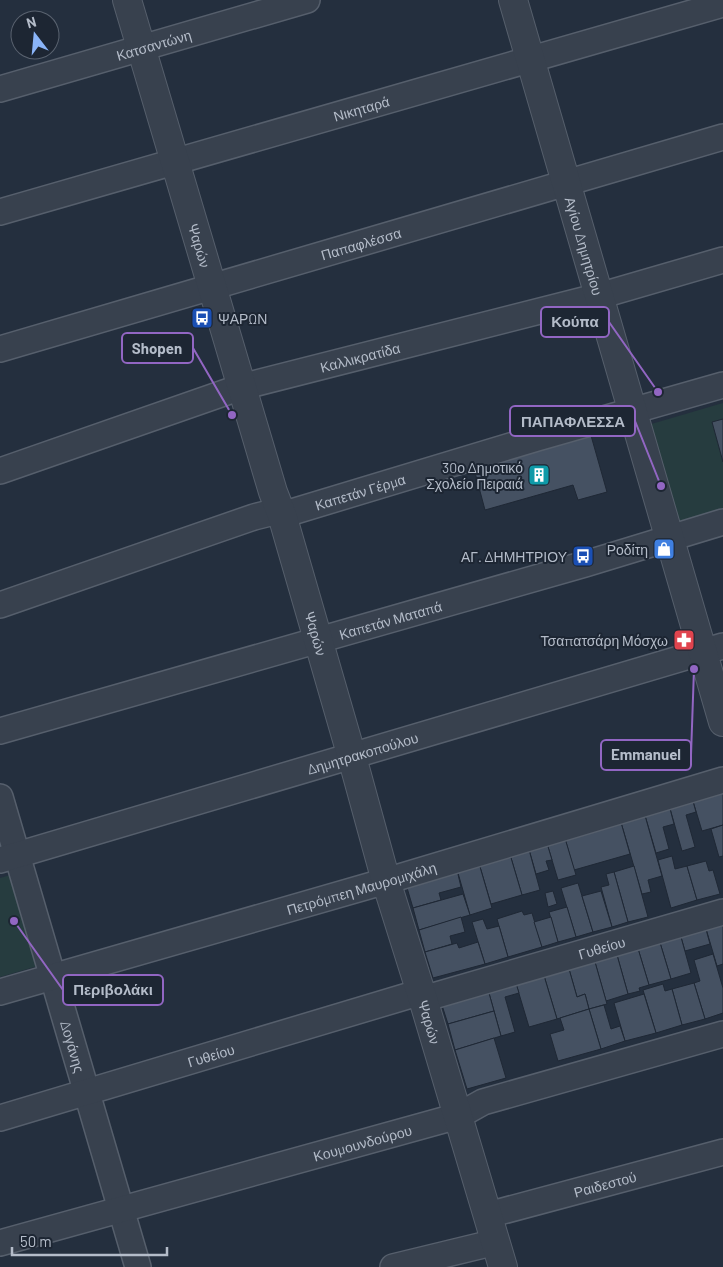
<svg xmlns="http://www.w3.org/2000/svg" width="723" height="1267" viewBox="0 0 723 1267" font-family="Barlow,sans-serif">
<rect width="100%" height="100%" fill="#242f3e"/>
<g fill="#263c3f">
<polygon points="723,403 723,512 678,525 648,425"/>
<polygon points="14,874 41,965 0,977 0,878"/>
</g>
<g fill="#455162" stroke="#1f2835">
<polygon points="723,419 723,462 712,422"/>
<polygon points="590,432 607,492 578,500 573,485 485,510 473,465"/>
<polygon points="723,789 723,825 702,831 692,798"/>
<polygon points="692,798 696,812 686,815 695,847 682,851 669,805"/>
<polygon points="669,805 674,824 663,827 669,849 656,853 644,812"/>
<polygon points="644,812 662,876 648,880 651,892 642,894 620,819"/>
<polygon points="620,819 630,854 574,870 564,835"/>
<polygon points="723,825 723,856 719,857 711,829"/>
<polygon points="564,835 576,875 558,880 546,840"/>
<polygon points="546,840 552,860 546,861 549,870 536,874 528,846"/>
<polygon points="528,846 540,890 522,895 509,851"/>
<polygon points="509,851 522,895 491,904 478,860"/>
<polygon points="672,856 675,869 687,866 697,900 671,908 658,860"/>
<polygon points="478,860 492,908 470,915 456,866"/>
<polygon points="706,861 709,871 713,870 720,894 697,900 687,866"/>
<polygon points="456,866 461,887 439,893 441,900 413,908 405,881"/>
<polygon points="634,866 648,917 628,922 614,872"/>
<polygon points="614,872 628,922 612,927 601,887 609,885 606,874"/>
<polygon points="578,883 593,932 576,937 561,888"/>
<polygon points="553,891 557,904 548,907 545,893"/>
<polygon points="601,891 612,927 593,932 582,896"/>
<polygon points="463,894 470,915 419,930 413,908"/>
<polygon points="567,907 576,937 558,942 549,912"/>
<polygon points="522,911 524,915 532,913 542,947 508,957 497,919"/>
<polygon points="461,917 465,932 450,936 452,944 425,952 419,930"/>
<polygon points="551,917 558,942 542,947 534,922"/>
<polygon points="723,917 723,964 717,966 704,922"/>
<polygon points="483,919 487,929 499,926 508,957 485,964 472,922"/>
<polygon points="704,922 710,944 685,951 679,930"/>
<polygon points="679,930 691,973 671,979 658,936"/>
<polygon points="658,936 671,979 649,985 636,942"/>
<polygon points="478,942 485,964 433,978 425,952 457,943 459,948"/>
<polygon points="636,942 649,985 639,988 640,991 628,994 615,948"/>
<polygon points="615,948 628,994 606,1001 593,955"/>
<polygon points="713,954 723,988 723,1013 705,1019 694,983 700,981 694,960"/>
<polygon points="593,955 607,1004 589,1009 585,994 577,997 567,962"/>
<polygon points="567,962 577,997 585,994 589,1009 557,1019 542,969"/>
<polygon points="542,969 557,1019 529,1027 514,977"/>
<polygon points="514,977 519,993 505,997 515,1032 501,1036 487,986"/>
<polygon points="694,983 705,1019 682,1025 672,989"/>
<polygon points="663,984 665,991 672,989 682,1025 656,1033 643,990"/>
<polygon points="487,986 494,1011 448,1024 440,999"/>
<polygon points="644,994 656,1033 625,1041 614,1003"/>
<polygon points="604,1005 611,1029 620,1026 625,1041 601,1049 589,1009"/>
<polygon points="589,1009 601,1049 558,1061 550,1034 564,1030 560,1018"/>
<polygon points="494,1011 501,1036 455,1050 448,1024"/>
<polygon points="494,1038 506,1078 467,1089 455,1050"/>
</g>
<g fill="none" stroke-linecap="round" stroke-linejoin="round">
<g stroke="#565f6c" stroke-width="28">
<g id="minor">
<path id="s1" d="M0,89L307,0"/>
<path id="s2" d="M0,212L723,4"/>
<path id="s3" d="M0,349L723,137"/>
<path id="s4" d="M0,471L241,387L599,296L723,260"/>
<path id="s5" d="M0,605L254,517L270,513L282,515L537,438L723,385"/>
<path id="s6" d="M0,731L585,564L723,522"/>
<path id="s7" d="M0,797L138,1267"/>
<path id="s8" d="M0,860L723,646"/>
<path id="s9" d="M0,992L386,881L723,780"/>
<path id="s10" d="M423,999L723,912"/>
<path id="s11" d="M0,1118L421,992"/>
<path id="s12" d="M488,1215L723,1152"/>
<path id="s13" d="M0,1243L458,1116L483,1102L723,1034"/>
<polyline points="393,1267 496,1242"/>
</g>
</g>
<g stroke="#565f6c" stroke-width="30">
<g id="tertiary">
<path id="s14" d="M127,0L273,492L282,515L352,757L386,881L423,999L503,1267"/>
<path id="s15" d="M513,0L723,722"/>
</g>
</g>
<use href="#minor" stroke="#38414e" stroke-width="25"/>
<use href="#tertiary" stroke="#38414e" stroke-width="28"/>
</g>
<defs>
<g id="bus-square" transform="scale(1.125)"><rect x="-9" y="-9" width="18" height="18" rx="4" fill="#1a4fb4" stroke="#1d2633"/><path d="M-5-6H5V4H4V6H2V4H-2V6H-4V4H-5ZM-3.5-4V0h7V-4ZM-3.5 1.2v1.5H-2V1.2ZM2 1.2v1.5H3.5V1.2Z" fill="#fff"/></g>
<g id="building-square" transform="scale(1.125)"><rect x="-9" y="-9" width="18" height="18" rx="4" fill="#0f9aa8" stroke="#1d2633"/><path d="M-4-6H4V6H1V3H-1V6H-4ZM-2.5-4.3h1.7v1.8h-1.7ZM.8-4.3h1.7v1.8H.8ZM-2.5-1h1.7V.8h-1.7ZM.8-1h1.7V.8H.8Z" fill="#fff"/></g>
<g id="shop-square" transform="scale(1.125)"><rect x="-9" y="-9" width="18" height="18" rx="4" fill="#3f7fe0" stroke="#1d2633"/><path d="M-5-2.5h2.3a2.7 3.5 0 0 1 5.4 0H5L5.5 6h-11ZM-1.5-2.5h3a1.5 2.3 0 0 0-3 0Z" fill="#fff"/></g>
<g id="pharmacy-square" transform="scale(1.125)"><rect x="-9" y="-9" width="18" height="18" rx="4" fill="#e0444e" stroke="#1d2633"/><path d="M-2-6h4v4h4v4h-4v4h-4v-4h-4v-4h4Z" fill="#fff"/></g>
</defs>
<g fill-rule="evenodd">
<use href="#bus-square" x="202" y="318"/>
<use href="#building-square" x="539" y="475"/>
<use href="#shop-square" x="664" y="549"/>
<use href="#bus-square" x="583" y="556"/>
<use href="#pharmacy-square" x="684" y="640"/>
</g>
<g text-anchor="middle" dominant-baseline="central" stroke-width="4" stroke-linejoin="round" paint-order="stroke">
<g font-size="14" fill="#b4bcc9" stroke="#1d2633">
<text stroke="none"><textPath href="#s1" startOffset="160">Κατσαντώνη</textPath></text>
<text stroke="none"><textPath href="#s2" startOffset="376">Νικηταρά</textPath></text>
<text stroke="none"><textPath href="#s3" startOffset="376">Παπαφλέσσα</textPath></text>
<text stroke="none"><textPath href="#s14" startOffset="256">Ψαρών</textPath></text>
<text stroke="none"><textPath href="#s15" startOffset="256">Αγίου Δημητρίου</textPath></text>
<text stroke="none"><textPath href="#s4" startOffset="378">Καλλικρατίδα</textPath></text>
<text stroke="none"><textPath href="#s5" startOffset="379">Καπετάν Γέρμα</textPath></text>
<text stroke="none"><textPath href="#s6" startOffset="406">Καπετάν Ματαπά</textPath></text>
<text stroke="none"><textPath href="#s14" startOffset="661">Ψαρών</textPath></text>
<text stroke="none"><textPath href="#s8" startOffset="378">Δημητρακοπούλου</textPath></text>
<text stroke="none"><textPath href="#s9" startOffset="376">Πετρόμπεη Μαυρομιχάλη</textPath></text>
<text stroke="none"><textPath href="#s10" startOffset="186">Γυθείου</textPath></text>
<text stroke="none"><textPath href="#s14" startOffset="1066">Ψαρών</textPath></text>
<text stroke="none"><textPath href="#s7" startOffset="260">Δογάνης</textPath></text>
<text stroke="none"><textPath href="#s11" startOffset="220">Γυθείου</textPath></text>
<text stroke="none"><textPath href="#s13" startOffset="376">Κουμουνδούρου</textPath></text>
<text stroke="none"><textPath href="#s12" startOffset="121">Ραιδεστού</textPath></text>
</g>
<g font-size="14" fill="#b4bcc9" stroke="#1d2633" text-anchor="end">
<text x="218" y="318" text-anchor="start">ΨΑΡΩΝ</text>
<text x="523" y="467">30ο Δημοτικό<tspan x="523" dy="16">Σχολείο Πειραιά</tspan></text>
<text x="648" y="549">Ροδίτη</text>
<text x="567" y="556">ΑΓ. ΔΗΜΗΤΡΙΟΥ</text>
<text x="668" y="640">Τσαπατσάρη Μόσχω</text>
</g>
</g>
<path fill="none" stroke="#9266c3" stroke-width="2" d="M658 392L609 322M232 415L193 348M661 486L635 421M694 669L691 755M14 921L63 990"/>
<g fill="#9266c3" stroke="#1d2633" stroke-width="2">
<circle cx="658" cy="392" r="5"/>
<circle cx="232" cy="415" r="5"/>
<circle cx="661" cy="486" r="5"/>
<circle cx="694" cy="669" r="5"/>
<circle cx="14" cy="921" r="5"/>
</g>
<g fill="#1d2633" stroke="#9266c3" stroke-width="2">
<rect x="541" y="307" width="68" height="30" rx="5"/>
<rect x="122" y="333" width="71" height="30" rx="5"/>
<rect x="510" y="406" width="125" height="30" rx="5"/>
<rect x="601" y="740" width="90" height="30" rx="5"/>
<rect x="63" y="975" width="100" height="30" rx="5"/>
</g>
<g font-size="15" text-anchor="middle" font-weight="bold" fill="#b4bcc9">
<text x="575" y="327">Κούπα</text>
<text x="157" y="354">Shopen</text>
<text x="573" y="427">ΠΑΠΑΦΛΕΣΣΑ</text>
<text x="646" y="760">Emmanuel</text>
<text x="113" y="995">Περιβολάκι</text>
</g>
<g transform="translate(35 35) rotate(344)"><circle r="24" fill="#1d2633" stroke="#59626f"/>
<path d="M0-4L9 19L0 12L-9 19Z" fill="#8ab4f8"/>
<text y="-8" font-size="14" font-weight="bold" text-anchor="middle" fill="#b4bcc9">N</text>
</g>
<path d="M12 1247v8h155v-8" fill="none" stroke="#b4bcc9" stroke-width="2.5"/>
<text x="20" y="1247" font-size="15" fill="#b4bcc9" stroke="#1d2633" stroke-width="4" paint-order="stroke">50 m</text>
</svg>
